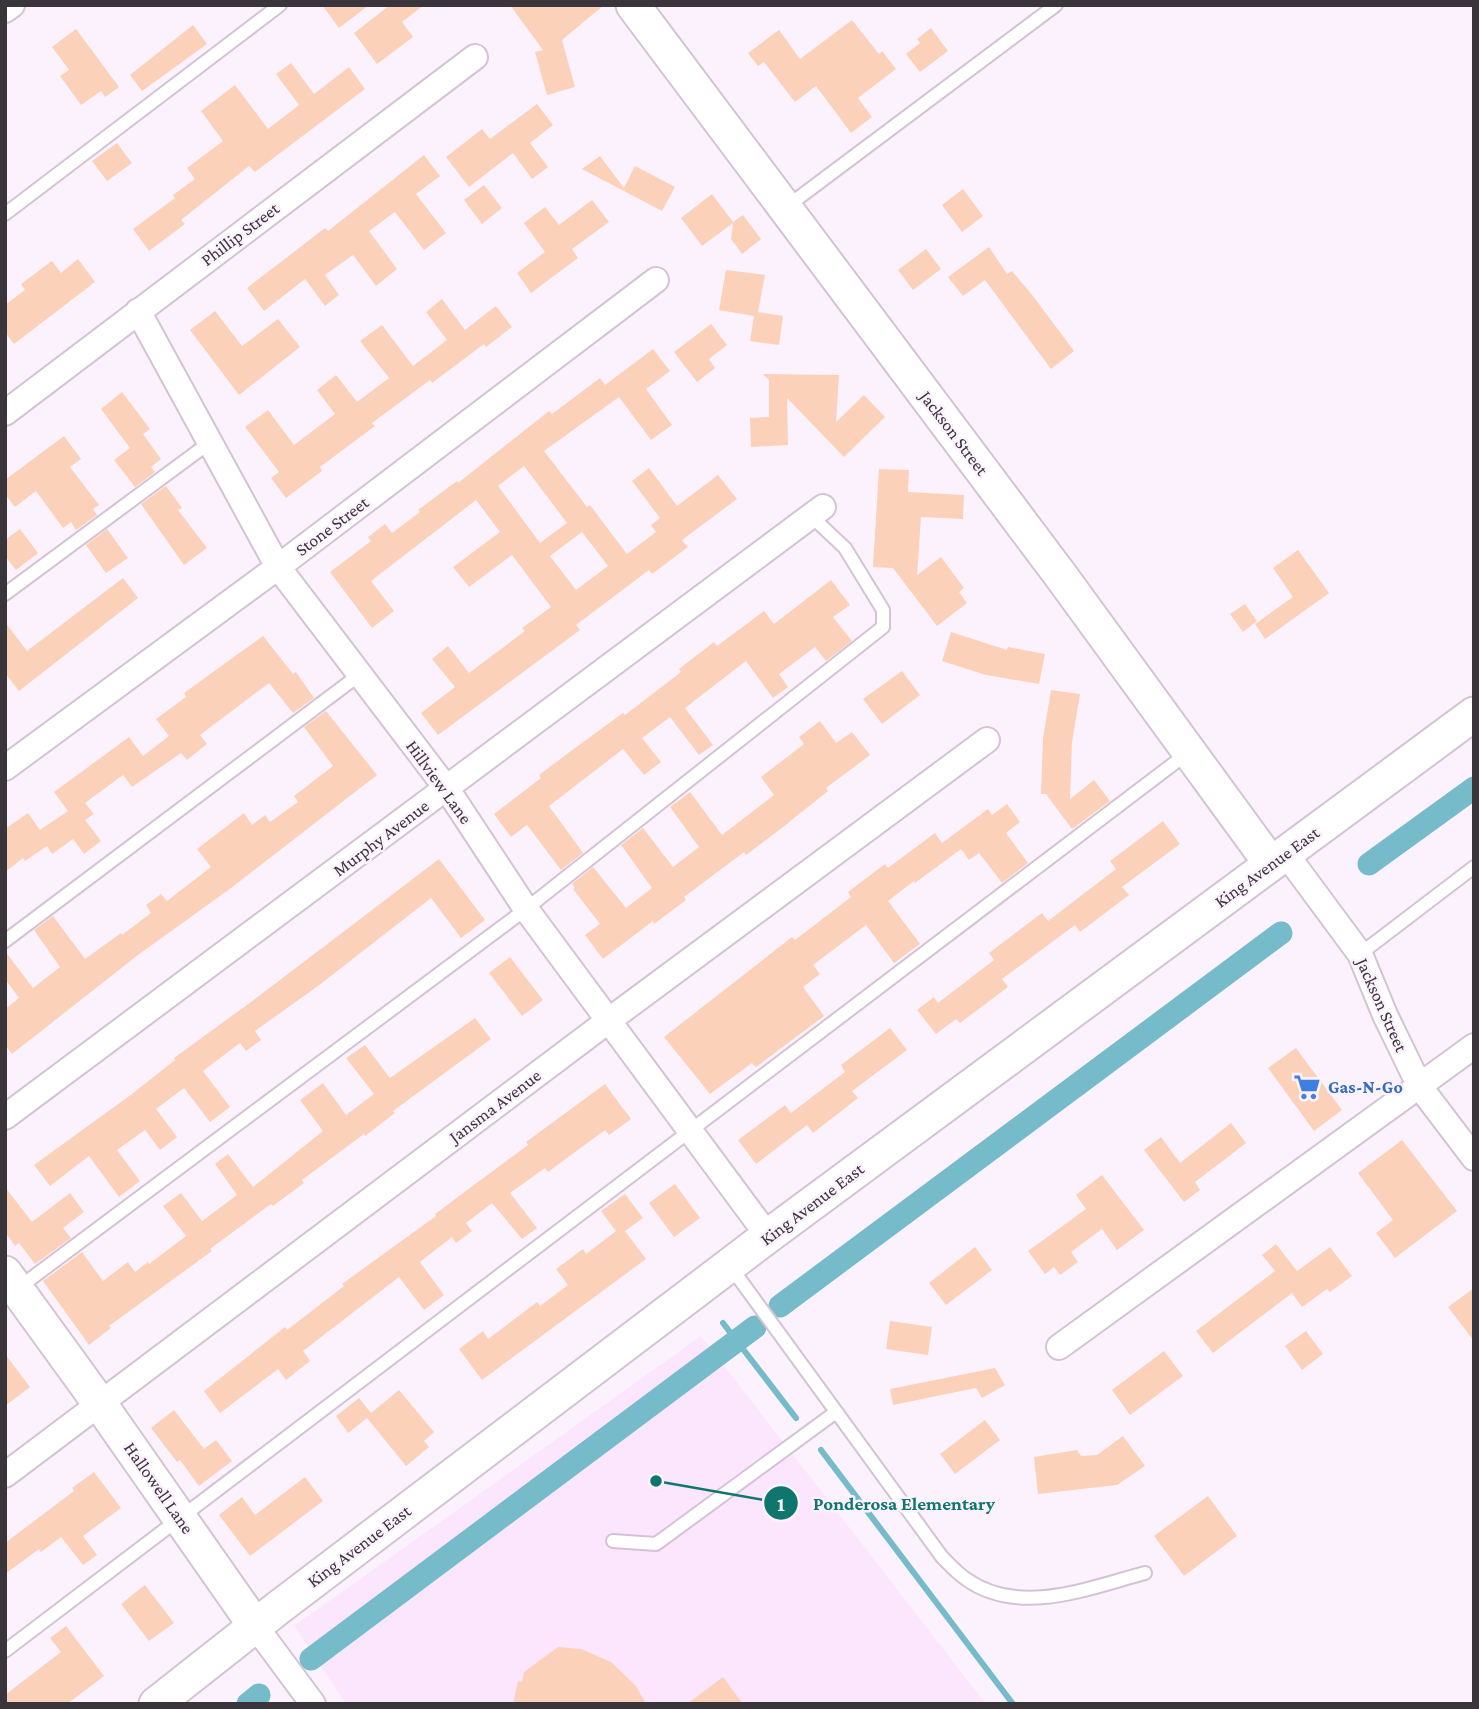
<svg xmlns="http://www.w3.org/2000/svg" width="1479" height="1709" viewBox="0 0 1479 1709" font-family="'Crimson Pro',serif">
<rect width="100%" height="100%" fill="#fcf2fd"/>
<polygon fill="#fce6fe" points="701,1336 986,1704 346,1704 294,1626"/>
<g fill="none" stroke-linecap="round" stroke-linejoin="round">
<g stroke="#76bbca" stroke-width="6">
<polyline points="723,1323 796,1418"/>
<polyline points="821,1450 1013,1704"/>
</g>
<g stroke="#76bbca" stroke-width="23">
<polyline points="1369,864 1474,788"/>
<polyline points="780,1306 1281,933"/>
<polyline points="311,1659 755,1327"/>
<polyline points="248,1704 259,1695"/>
</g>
</g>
<g fill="#fcd1b9" fill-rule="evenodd">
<polygon points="322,5 369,5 339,28"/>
<polygon points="390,5 424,5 402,22 413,37 377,64 354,33"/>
<polygon points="510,5 604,5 562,40 575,87 547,95 535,52 543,50"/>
<polygon points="852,20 879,54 882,51 896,69 858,98 872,117 851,133 816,86 795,102 764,62 758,66 748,53 779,30 800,59"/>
<polygon points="193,25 207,44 142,91 130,75"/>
<polygon points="931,28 948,51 920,72 906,54 920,43 917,39"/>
<polygon points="76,29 119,87 105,97 101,91 81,105 60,76 69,70 52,47"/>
<polygon points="291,63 314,94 349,67 365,89 255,172 249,166 181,220 185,224 149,251 133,229 175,198 173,195 195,179 187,168 223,141 201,111 235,85 268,129 299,105 276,74"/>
<polygon points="537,104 553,125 530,143 548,167 532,179 513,153 469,187 446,157 482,129 490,139"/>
<polygon points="117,143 132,163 107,181 92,161"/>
<polygon points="424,155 440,176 416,194 446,233 424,250 395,212 369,231 397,269 376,286 353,255 325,275 339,295 325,306 305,279 264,311 247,288 325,228 328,231"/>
<polygon points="600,156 624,188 635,166 675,187 662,211 582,169"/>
<polygon points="484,185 502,208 482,224 464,200"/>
<polygon points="963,189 983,216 962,232 942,205"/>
<polygon points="712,194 733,222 743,215 761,239 742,254 731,239 733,223 702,246 681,218"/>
<polygon points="592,200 609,222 572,249 578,258 531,293 517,273 545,252 524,223 545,207 559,225"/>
<polygon points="989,247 1007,274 1012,271 1033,296 1074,351 1051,369 985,280 963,296 948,277"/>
<polygon points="926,249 941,269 913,290 898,270"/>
<polygon points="78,259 95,282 14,344 5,332 5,305 25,290 21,284 52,261 61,273"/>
<polygon points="726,270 765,275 758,312 783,316 779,345 750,341 754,316 719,310"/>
<polygon points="442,299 465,330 496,306 512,327 486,347 484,344 432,383 430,380 372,423 375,426 320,467 322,471 286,498 271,478 279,472 245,427 268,410 294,445 335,414 317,390 336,375 357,402 389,378 360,341 382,325 413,366 447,340 426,312"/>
<polygon points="215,311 242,346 278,319 300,347 239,395 190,330"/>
<polygon points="711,324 727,345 709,359 715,368 697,382 674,352"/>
<path d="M653,349L670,371L646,389L672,425L651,440L619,397L544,451L587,507L590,505L627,554L656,532L651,525L660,518L632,481L649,468L677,506L718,475L737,499L682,540L688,547L652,574L649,570L576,625L580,630L438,735L421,713L455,687L432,659L448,646L469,673L525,631L522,628L551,607L512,555L469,587L453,567L500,532L476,500L371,581L394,611L372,628L330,572L371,541L368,537L385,524L392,533L420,512L418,510L457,481L458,483L549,411L552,414L600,378L605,385ZM524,466L567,523L540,543L498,486ZM582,532L608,566L576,590L550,556Z"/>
<polygon points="763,374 839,375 836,422 864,395 885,417 844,457 787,398 788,445 751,447 750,418 769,417 769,380"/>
<polygon points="122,392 150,429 143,434 161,459 151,467 155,472 135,487 114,460 130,448 101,409"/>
<polygon points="64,436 81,459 70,467 99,505 93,509 97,515 76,530 71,522 63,528 36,491 15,507 5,494 5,480"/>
<polygon points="879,469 909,470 908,492 964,495 963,519 921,517 917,575 941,557 964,588 959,592 967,603 937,626 893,568 873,567"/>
<polygon points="166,486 182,508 178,510 207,548 184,565 141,504"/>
<polygon points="20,529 38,553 16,570 5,556 5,540"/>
<polygon points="107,529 128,558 106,573 86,545"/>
<polygon points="1298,550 1329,593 1265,639 1255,624 1293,597 1273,568"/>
<polygon points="123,578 138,598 19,691 5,673 5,622 27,651"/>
<polygon points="831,580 850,605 833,617 852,641 826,661 815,647 779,674 788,687 773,698 746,661 685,708 713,745 699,755 670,717 642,738 661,762 644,775 623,749 549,806 583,853 561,870 527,825 511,837 494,814 541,778 539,775 575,748 623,713 625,715 681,672 679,669 714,642 717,646 764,611 774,624"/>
<polygon points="1245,604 1257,621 1243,632 1230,614"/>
<polygon points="951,632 1007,650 1008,647 1045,654 1039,684 986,675 942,661"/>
<polygon points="263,636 293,674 296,672 314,698 293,713 269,683 200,735 207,744 187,760 181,753 132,787 123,775 85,803 94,814 85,820 101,841 84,854 73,839 52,854 47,846 25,861 23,858 5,872 5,829 28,813 40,830 68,811 54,792 129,737 143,756 169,736 156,719 186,697 184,693"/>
<polygon points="902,671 920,695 882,724 863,699"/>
<polygon points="1051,690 1080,694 1072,742 1070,799 1094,780 1110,801 1072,829 1046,794 1041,794 1043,738"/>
<polygon points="326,711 377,775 231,888 138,955 12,1054 5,1045 5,1009 19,998 5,979 5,951 33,988 60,967 34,930 53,916 85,959 121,933 122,935 151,913 146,905 161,894 167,901 211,867 197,849 244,813 252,825 265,815 270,822 298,802 294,796 333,766 304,727"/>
<polygon points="820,721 836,743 852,732 870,755 826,788 828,791 783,827 746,855 744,852 684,897 686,900 654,924 653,921 603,959 585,935 600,924 573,889 575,888 572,884 593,867 626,908 652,888 621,845 643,828 673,867 699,847 670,807 690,792 722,835 774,795 761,777 804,744 799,737"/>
<polygon points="1007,804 1020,822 1006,833 1028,863 1002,883 979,853 969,860 961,849 915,883 914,881 888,901 920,944 894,963 866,925 813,965 820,974 803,987 824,1016 756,1067 752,1063 710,1094 664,1037 792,937 795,940 851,897 848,892 885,864 888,868 935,833 942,843 988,809 992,815"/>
<polygon points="1163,821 1180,844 1122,887 1129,895 1080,932 1075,925 1002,979 1008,987 960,1023 956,1019 936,1034 917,1010 934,997 938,1003 994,960 989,953 1042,913 1048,921 1116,869 1110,861"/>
<polygon points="439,859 485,920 461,938 431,898 318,986 255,1031 261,1040 246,1051 240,1043 203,1071 230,1107 210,1122 184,1088 156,1109 177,1137 160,1150 145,1130 117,1150 140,1181 119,1197 89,1156 50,1186 34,1165 132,1094 175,1060 174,1058 255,999"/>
<polygon points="510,957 543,1000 522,1016 489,973"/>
<polygon points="475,1018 491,1039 393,1111 395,1113 365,1136 364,1134 302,1180 304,1183 273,1206 271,1204 210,1249 212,1251 109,1326 111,1328 89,1345 43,1281 82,1252 103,1281 128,1262 135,1272 148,1262 149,1264 186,1236 163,1206 181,1193 202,1221 237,1195 215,1164 228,1154 253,1187 323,1131 300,1100 323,1083 346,1115 374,1094 346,1058 365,1045 390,1078"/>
<polygon points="890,1028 907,1050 852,1091 858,1098 813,1133 807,1125 756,1164 738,1140 785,1105 791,1113 845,1072 841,1065"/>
<polygon points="1296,1048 1342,1110 1314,1131 1268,1068"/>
<polygon points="605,1084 631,1119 609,1135 605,1130 548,1172 545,1168 510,1193 537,1228 522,1239 492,1203 466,1223 472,1231 456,1243 452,1237 420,1262 444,1295 424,1310 399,1277 303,1351 310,1361 286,1380 278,1369 220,1413 204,1391 285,1327 287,1330 344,1286 342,1284 436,1216 435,1214 528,1145 526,1142"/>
<polygon points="1231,1123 1246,1143 1195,1182 1200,1190 1184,1202 1144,1150 1161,1137 1180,1163"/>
<polygon points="1402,1140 1457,1211 1395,1258 1376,1233 1393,1220 1358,1173"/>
<polygon points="1102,1175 1144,1230 1117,1250 1102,1229 1071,1252 1078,1262 1060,1275 1054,1267 1045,1274 1028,1251 1086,1209 1076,1195"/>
<polygon points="675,1184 700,1218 674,1237 649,1203"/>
<polygon points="5,1187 32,1222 70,1193 84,1212 63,1228 71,1238 35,1264 19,1243 15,1246 5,1232"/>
<polygon points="625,1194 643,1218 625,1231 646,1259 482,1380 459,1349 483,1331 488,1339 537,1302 540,1306 568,1285 556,1269 583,1249 586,1254 616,1231 601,1211"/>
<polygon points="1276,1244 1297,1271 1330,1247 1352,1276 1330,1292 1327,1289 1302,1307 1292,1293 1213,1353 1196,1331 1275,1271 1262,1255"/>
<polygon points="975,1247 992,1270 946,1305 929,1283"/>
<polygon points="1474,1288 1474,1341 1448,1307"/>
<polygon points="890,1321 932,1327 928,1355 886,1349"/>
<polygon points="1306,1331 1323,1354 1302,1370 1285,1346"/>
<polygon points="1164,1351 1183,1376 1130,1415 1112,1390"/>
<polygon points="5,1354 30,1387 5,1406"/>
<polygon points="995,1368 1005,1385 982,1398 976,1388 893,1405 890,1389"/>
<polygon points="399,1390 434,1432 424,1441 429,1447 406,1466 367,1418 348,1433 336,1416 359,1398 371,1413"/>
<polygon points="174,1410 204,1449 216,1440 232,1461 199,1486 180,1460 177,1462 151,1428"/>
<polygon points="985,1420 1000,1440 955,1474 940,1454"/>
<polygon points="1123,1436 1145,1466 1117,1485 1038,1494 1034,1457 1077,1450 1081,1456 1097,1455"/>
<polygon points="94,1472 121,1508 83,1536 97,1555 83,1565 61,1537 41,1552 39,1549 5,1574 5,1543 74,1491 72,1488"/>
<polygon points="305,1477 323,1501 250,1556 219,1515 242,1497 255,1515"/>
<polygon points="1208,1496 1237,1536 1184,1576 1154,1536"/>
<polygon points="145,1585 174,1623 149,1641 121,1604"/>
<polygon points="66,1626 104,1676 67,1704 5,1704 5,1695 61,1652 50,1638"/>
<polygon points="558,1647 581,1649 611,1662 636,1686 646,1704 513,1704 518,1681 522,1682 524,1672"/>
<polygon points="723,1677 743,1704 687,1704"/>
</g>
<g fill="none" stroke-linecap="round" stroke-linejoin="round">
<g stroke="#d3c3d4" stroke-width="16">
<g id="lane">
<polyline points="785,208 1056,5"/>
<polyline points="5,214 280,5"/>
<polyline points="5,594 209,443"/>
<polyline points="5,941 359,675"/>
<polyline points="1360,954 1474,867"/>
<path d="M730,1266L942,1557C949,1564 957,1573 966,1579C1019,1617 1089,1588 1145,1573"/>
<polyline points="17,1289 526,909 883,627 883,610 845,548 811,516"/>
<polyline points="613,1541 656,1544 836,1412"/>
<polyline points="5,1651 1189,752"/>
</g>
</g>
<g stroke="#d3c3d4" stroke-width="28">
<g id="street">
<polyline points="5,10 12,5"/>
<polyline points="138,311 278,567 447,789 526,909 768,1236"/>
<polyline points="5,413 475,57"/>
<polyline points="5,768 278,567 656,280"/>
<polyline points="1286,854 1360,954 1385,1015 1420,1087 1474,1158"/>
<polyline points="5,1117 823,507"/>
<polyline points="1059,1347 1474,1046"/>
<polyline points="5,1475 608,1021 987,740"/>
<polyline points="256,1627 313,1704"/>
</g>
</g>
<g stroke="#d3c3d4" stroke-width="37">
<g id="secondary">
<polyline points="633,5 1061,576 1271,864"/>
<polyline points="5,1273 100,1404 256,1627"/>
<polyline points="156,1704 278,1608 768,1236 1474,714"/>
</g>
</g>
<use href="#lane" stroke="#fff" stroke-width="12"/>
<use href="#street" stroke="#fff" stroke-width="24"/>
<use href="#secondary" stroke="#fff" stroke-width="33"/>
</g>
<defs>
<g id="supermarket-bare" transform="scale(2.1)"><path d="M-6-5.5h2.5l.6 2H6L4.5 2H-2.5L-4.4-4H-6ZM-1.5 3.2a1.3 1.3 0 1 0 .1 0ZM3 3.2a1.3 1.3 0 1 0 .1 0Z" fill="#3f7fe0" stroke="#fcf2fd" stroke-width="2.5" paint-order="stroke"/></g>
</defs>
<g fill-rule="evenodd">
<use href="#supermarket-bare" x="1307" y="1087"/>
</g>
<g text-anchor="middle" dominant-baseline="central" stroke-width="5" stroke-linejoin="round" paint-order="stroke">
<g font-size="18" fill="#3a343b" stroke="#fcf2fd">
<text transform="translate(240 234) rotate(-37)">Phillip Street</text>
<text transform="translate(954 433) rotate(53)">Jackson Street</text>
<text transform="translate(332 526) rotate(-37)">Stone Street</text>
<text transform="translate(439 782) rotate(54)">Hillview Lane</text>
<text transform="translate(381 838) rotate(-37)">Murphy Avenue</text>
<text transform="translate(1267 867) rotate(-36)">King Avenue East</text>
<text transform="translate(1382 1005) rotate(66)">Jackson Street</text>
<text transform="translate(495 1106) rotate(-37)">Jansma Avenue</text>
<text transform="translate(812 1204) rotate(-37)">King Avenue East</text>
<text transform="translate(159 1488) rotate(55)">Hallowell Lane</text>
<text transform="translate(359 1546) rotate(-37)">King Avenue East</text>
</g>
<g font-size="18" font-weight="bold" fill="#366cbe" stroke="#fcf2fd" text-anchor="start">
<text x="1328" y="1087">Gas-N-Go</text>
</g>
</g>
<path fill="none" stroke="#0f766e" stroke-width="2.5" d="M656 1481L781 1503"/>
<g fill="#0f766e" stroke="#fcf2fd" stroke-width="2.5">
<circle cx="656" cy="1481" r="7"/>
<circle cx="781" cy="1503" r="18"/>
</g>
<g font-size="21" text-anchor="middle" font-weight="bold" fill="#fff">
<text x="781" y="1511">1</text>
</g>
<g font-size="19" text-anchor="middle" font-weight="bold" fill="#0f766e" stroke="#fcf2fd" stroke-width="5" stroke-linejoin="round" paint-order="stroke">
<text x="904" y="1510">Ponderosa Elementary</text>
</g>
<rect width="1479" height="1709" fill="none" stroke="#3a343b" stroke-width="14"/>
</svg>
